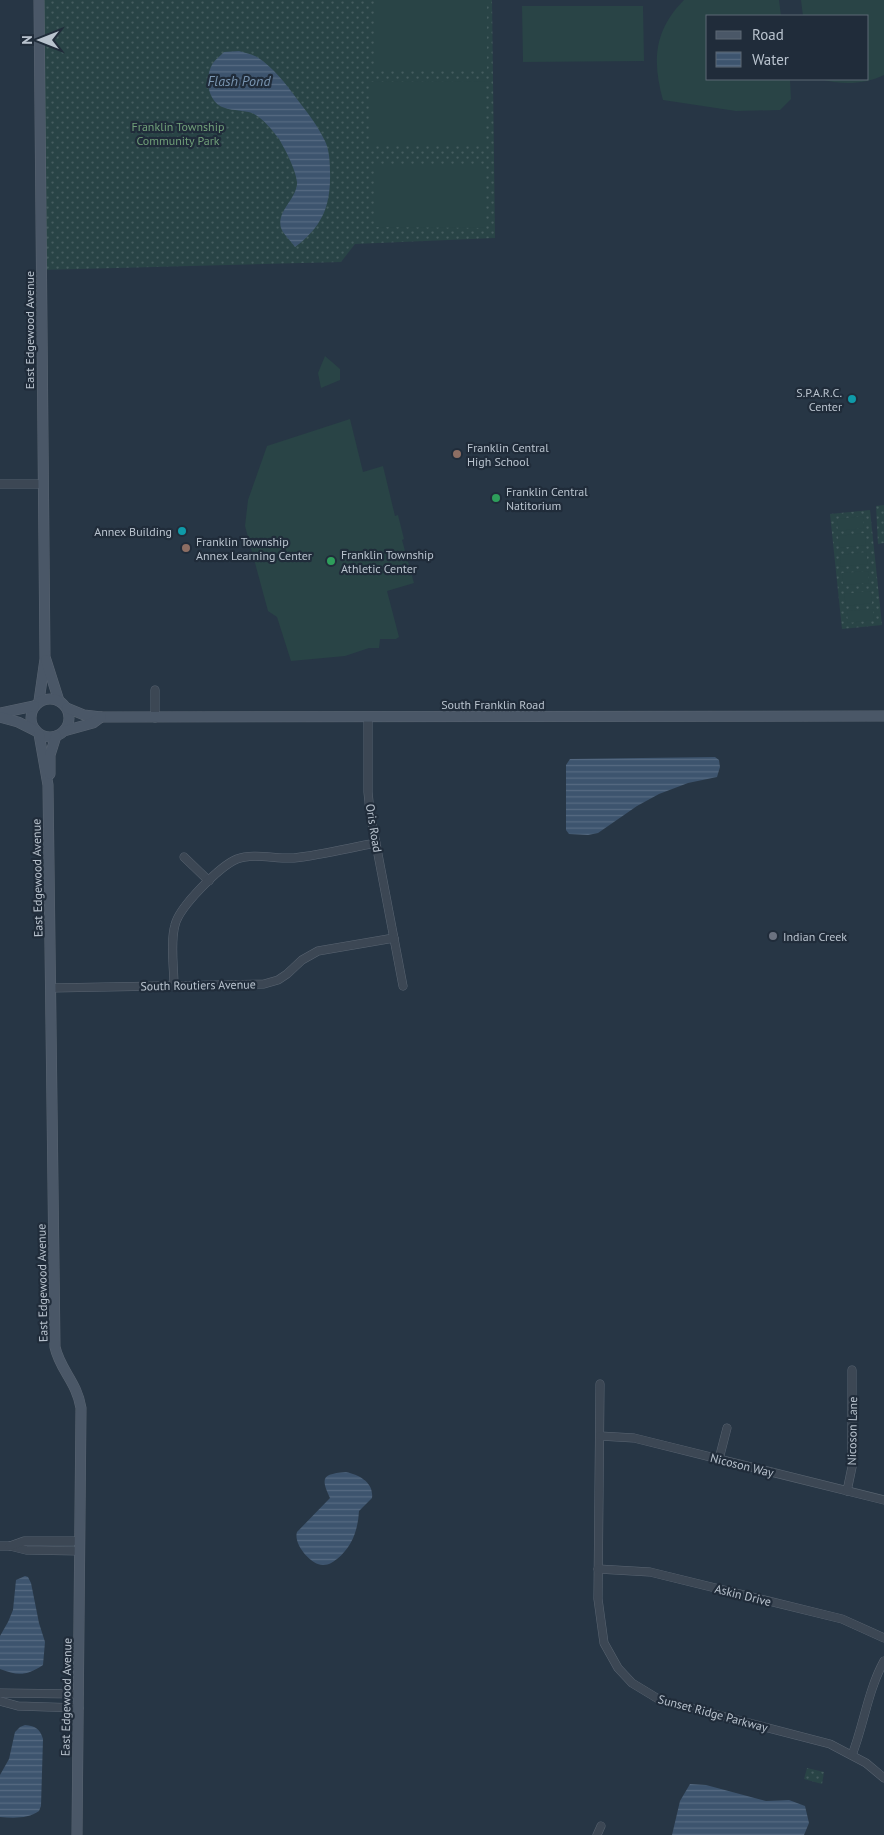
<svg xmlns="http://www.w3.org/2000/svg" width="884" height="1835" viewBox="0 0 884 1835" font-family="'PT Sans',sans-serif">
<defs>
<pattern id="grass-dots" width="8" height="8" patternUnits="userSpaceOnUse" patternTransform="scale(1.25)"><rect width="8" height="8" fill="#294446"/><path d="M2 2h.1M6 6h.1" fill="none" stroke="#465d60" stroke-width="1.8" stroke-linecap="round"/></pattern>
<pattern id="water-rules" width="6" height="5" patternUnits="userSpaceOnUse" patternTransform="scale(1.25)"><rect width="6" height="5" fill="#3d546e"/><path d="M0 2.5h6" fill="none" stroke="#576b82"/></pattern>
</defs>
<rect width="100%" height="100%" fill="#273645"/>
<g fill="url(#grass-dots)">
<polygon points="44,0 492,0 495,238 355,244 341,262 42,270"/>
<polygon points="884,505 884,543 878,544 876,506"/>
<polygon points="870,510 882,625 842,629 830,514"/>
<polygon points="807,1768 824,1772 822,1784 804,1779"/>
</g>
<g fill="#294446">
<rect x="374" y="0" width="113" height="69"/>
<path d="M684,0H779L781,16H708V79H790L791,99L780,110L736,111L663,100C652,61 654,30 684,0Z"/>
<path d="M801,0H884V75C863,85 841,85 820,79H868V16H803Z"/>
<polygon points="522,6 643,6 644,61 523,62"/>
<polygon points="485,81 485,146 371,146 371,82"/>
<polygon points="375,164 486,164 486,228 375,227"/>
<polygon points="325,356 340,369 340,380 321,388 318,373"/>
<polygon points="350,419 363,472 383,466 395,516 398,515 404,539 402,540 414,583 387,591 399,637 396,639 380,639 379,648 369,648 345,656 291,661 277,617 268,611 245,526 248,500 267,446"/>
<polygon points="863,516 864,528 838,531 837,519"/>
<polygon points="865,533 866,545 840,548 838,536"/>
<polygon points="866,552 868,564 841,567 840,555"/>
<polygon points="868,571 869,583 843,585 842,573"/>
<polygon points="871,591 872,603 846,606 844,594"/>
<polygon points="873,609 874,620 848,623 847,611"/>
</g>
<g fill="url(#water-rules)">
<path d="M239,51C245,53 252,54 257,57C273,67 286,84 297,99C307,112 318,126 325,141C329,149 330,161 330,171C331,205 323,226 295,247C291,241 283,234 281,228C276,211 298,198 297,182C296,170 285,149 279,139C272,130 263,118 252,113C243,110 234,111 225,108C207,103 204,77 213,63C216,59 221,55 224,52Z"/>
<polygon points="715,757 719,760 720,767 717,777 688,783 659,794 637,806 598,833 588,835 569,834 566,830 566,765 570,759"/>
<path d="M346,1472C359,1475 374,1482 372,1498L359,1511C358,1530 352,1547 337,1559C333,1562 329,1565 323,1565C311,1565 293,1544 297,1532L330,1498C320,1477 323,1474 346,1472Z"/>
<path d="M25,1576L28,1577L31,1583L39,1623L45,1642L43,1665C26,1676 18,1676 0,1669V1636L8,1622L13,1610L16,1580Z"/>
<path d="M25,1725C36,1726 40,1729 43,1739L41,1806L39,1811C28,1819 13,1818 0,1817V1775L9,1759L15,1732L20,1727Z"/>
<polygon points="690,1784 706,1785 766,1801 789,1800 805,1806 809,1823 804,1835 672,1835 680,1801"/>
</g>
<g fill="none" stroke-linecap="round" stroke-linejoin="round">
<g stroke="#5a6572" stroke-width="9">
<g id="minor">
<polyline points="0,484 43,484"/>
<polyline points="155,690 155,718"/>
<polyline points="368,717 368,792 370,812 403,986"/>
<polyline points="184,857 209,881"/>
<path d="M174,986C174,968 170,942 175,925C179,907 220,866 237,859C254,853 275,859 294,858C321,855 349,848 376,843"/>
<polyline points="51,988 264,984 278,980 287,974 302,960 318,951 394,938"/>
<polyline points="600,1384 598,1599 604,1643 618,1668 632,1683 660,1700 830,1744 866,1763 884,1778"/>
<polyline points="600,1436 634,1438 884,1500"/>
<polyline points="719,1459 727,1428"/>
<polyline points="847,1491 852,1467 852,1370"/>
<polyline points="0,1546 10,1546 26,1550 80,1551"/>
<polyline points="10,1546 24,1541 80,1541"/>
<polyline points="598,1569 650,1572 842,1619 884,1638"/>
<polyline points="0,1693 79,1694"/>
<polyline points="0,1701 18,1706 79,1708"/>
<path d="M852,1755C864,1724 868,1690 884,1661"/>
<polyline points="597,1835 601,1826"/>
</g>
</g>
<g stroke="#5a6572" stroke-width="11">
<g id="secondary">
<polyline points="39,0 45,659 39,701"/>
<polyline points="46,660 59,701"/>
<circle cx="50" cy="718" r="19"/>
<polyline points="67,708 84,715 101,717 884,716"/>
<polyline points="0,713 34,706"/>
<polyline points="0,717 18,722 36,731"/>
<polyline points="64,731 93,723 101,717"/>
<path d="M39,734L48,785L55,1347C60,1370 77,1382 81,1408L77,1835"/>
<polyline points="50,774 50,755 56,736"/>
</g>
</g>
<use href="#minor" stroke="#3c4754" stroke-width="8"/>
<use href="#secondary" stroke="#4a5767" stroke-width="10"/>
</g>
<g fill="#0f9aa8" stroke="#202c3a" stroke-width="2">
<circle cx="852" cy="399" r="5"/>
<circle cx="182" cy="531" r="5"/>
</g>
<g fill="#8d6e63" stroke="#202c3a" stroke-width="2">
<circle cx="457" cy="454" r="5"/>
<circle cx="186" cy="548" r="5"/>
</g>
<g fill="#2e9e5b" stroke="#202c3a" stroke-width="2">
<circle cx="496" cy="498" r="5"/>
<circle cx="331" cy="561" r="5"/>
</g>
<circle fill="#6b7280" stroke="#202c3a" stroke-width="2" cx="773" cy="936" r="5"/>
<g text-anchor="middle" dominant-baseline="central" stroke-width="4.5" stroke-linejoin="round" paint-order="stroke">
<g font-size="12" fill="#709f78" stroke="#202c3a">
<text x="178" y="126">Franklin Township<tspan x="178" dy="14">Community Park</tspan></text>
</g>
<g font-size="12" fill="#b9c3ce" stroke="#202c3a">
<text transform="translate(29 330) rotate(-90)">East Edgewood Avenue</text>
<text x="493" y="704">South Franklin Road</text>
<text transform="translate(374 828) rotate(81)">Oris Road</text>
<text transform="translate(37 878) rotate(-91)">East Edgewood Avenue</text>
<text transform="translate(198 985) rotate(-1)">South Routiers Avenue</text>
<text transform="translate(42 1283) rotate(-91)">East Edgewood Avenue</text>
<text transform="translate(852 1431) rotate(-89)">Nicoson Lane</text>
<text transform="translate(742 1465) rotate(14)">Nicoson Way</text>
<text transform="translate(743 1595) rotate(14)">Askin Drive</text>
<text transform="translate(66 1697) rotate(-89)">East Edgewood Avenue</text>
<text transform="translate(713 1713) rotate(15)">Sunset Ridge Parkway</text>
</g>
<g font-size="12" fill="#b9c3ce" stroke="#202c3a" text-anchor="start">
<text x="842" y="392" text-anchor="end">S.P.A.R.C.<tspan x="842" dy="14">Center</tspan></text>
<text x="467" y="447">Franklin Central<tspan x="467" dy="14">High School</tspan></text>
<text x="506" y="491">Franklin Central<tspan x="506" dy="14">Natitorium</tspan></text>
<text x="172" y="531" text-anchor="end">Annex Building</text>
<text x="196" y="541">Franklin Township<tspan x="196" dy="14">Annex Learning Center</tspan></text>
<text x="341" y="554">Franklin Township<tspan x="341" dy="14">Athletic Center</tspan></text>
<text x="783" y="936">Indian Creek</text>
</g>
<g font-size="14" font-style="italic" fill="#7995b1" stroke="#202c3a">
<text x="239" y="81">Flash Pond</text>
</g>
</g>
<rect x="706" y="15" width="162" height="65" fill="#202c3a" stroke="#5d6875"/>
<rect x="716" y="31" width="25" height="8" fill="#4a5767" stroke="#5d6875"/>
<text x="752" y="40" font-size="15" fill="#b9c3ce">Road</text>
<rect x="716" y="52" width="25" height="15" fill="url(#water-rules)" stroke="#5d6875"/>
<text x="752" y="65" font-size="15" fill="#b9c3ce">Water</text>
<g transform="translate(40 40) rotate(270)" stroke="#202c3a" stroke-width="4" paint-order="stroke">
<path d="M0-4L9 19L0 12L-9 19Z" fill="#b9c3ce"/>
<text y="-8" font-size="14" font-weight="bold" text-anchor="middle" fill="#b9c3ce">N</text>
</g>
</svg>
